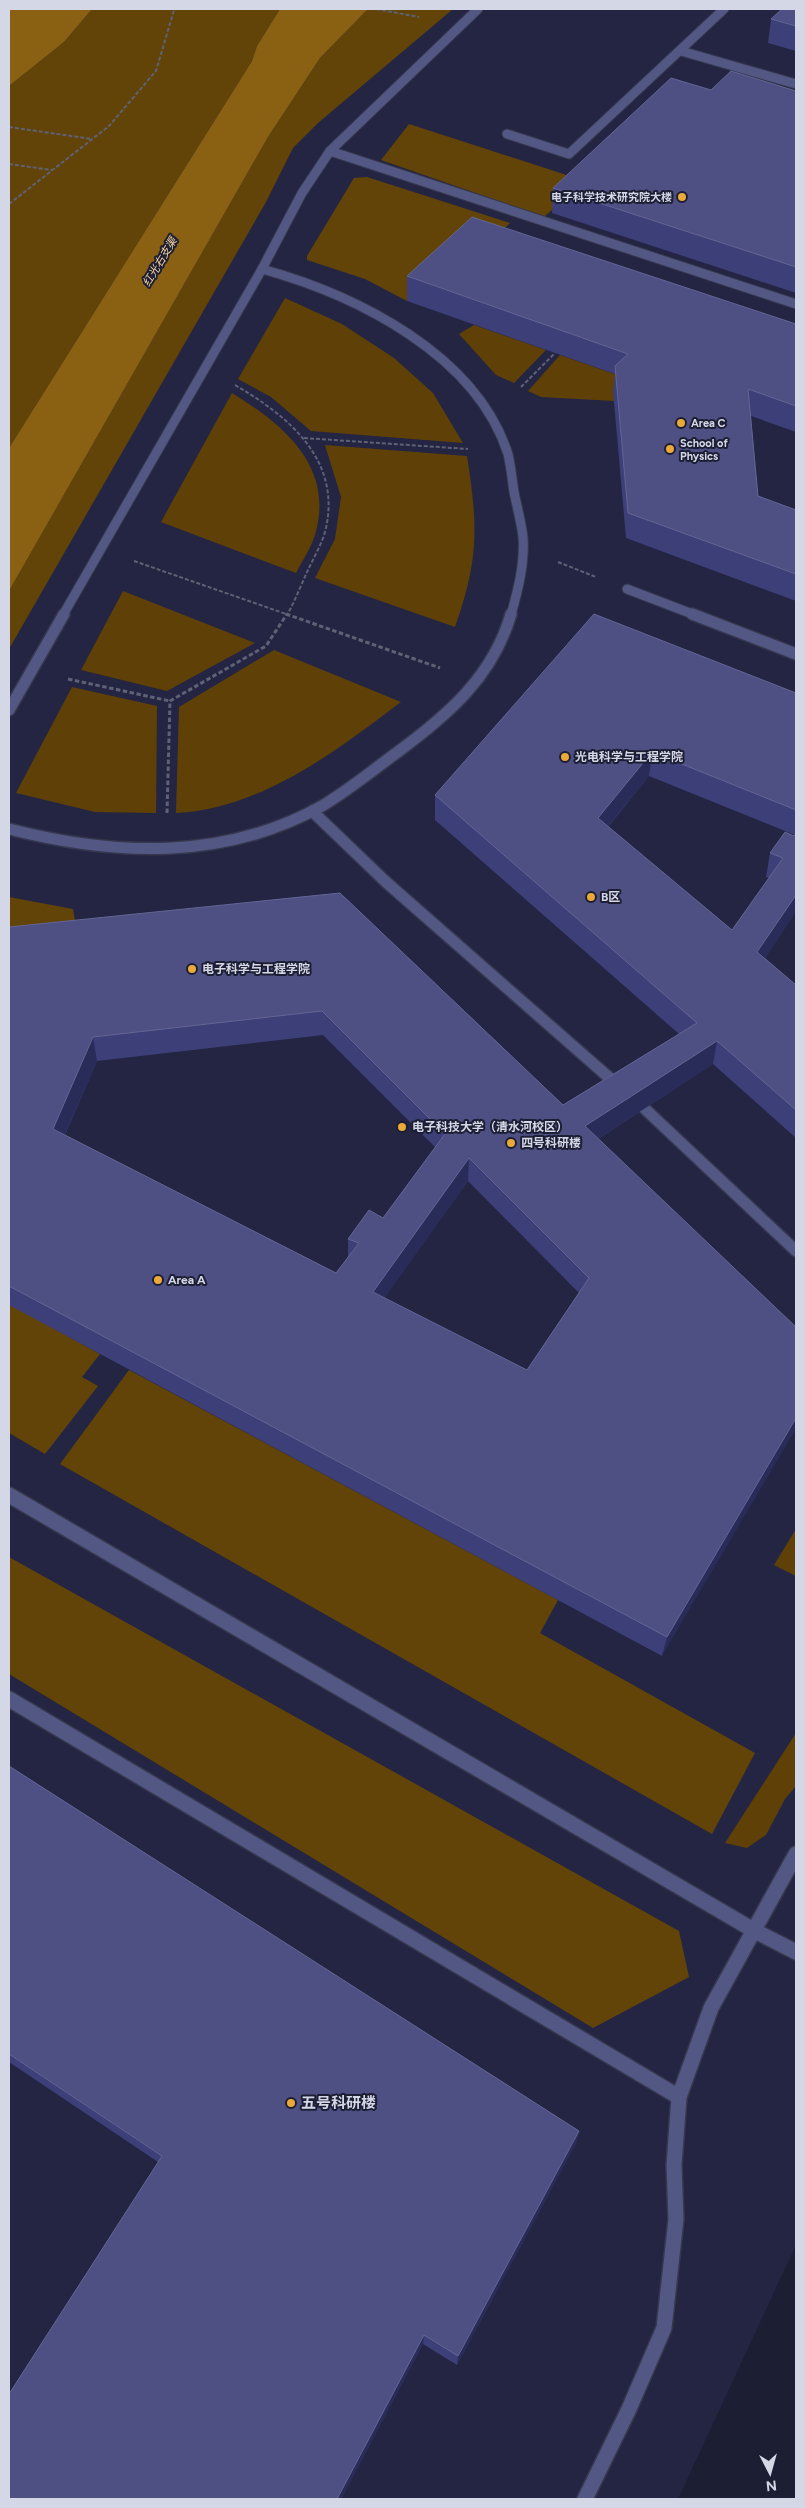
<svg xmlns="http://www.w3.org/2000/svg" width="805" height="2508" viewBox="0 0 805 2508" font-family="Figtree,'Noto Sans SC',sans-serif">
<rect width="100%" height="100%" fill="#1c1e34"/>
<polygon fill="#232542" points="9,9 796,9 796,2245 678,2499 9,2499"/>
<g fill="#5f4107">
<polygon points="285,298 342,324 394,358 433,393 463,443 311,431 271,397 238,379"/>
<polygon points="474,325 546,350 514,383 496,375 459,334"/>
<polygon points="560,355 626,378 614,401 541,397 528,391"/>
<path d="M232,393C284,425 335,467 315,535C311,548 302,561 296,573L161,522Z"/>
<path d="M325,445L467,456C478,526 479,559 455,627L315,578L335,539L341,497Z"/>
<polygon points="123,591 255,643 167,691 81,670"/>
<path d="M274,650L401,702C336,751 261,809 176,813L179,707Z"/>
<polygon points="72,687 157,706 156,813 95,812 16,793"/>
<polygon points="796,1529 796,1576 774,1565"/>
<polygon points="796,1733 796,1786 785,1799 766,1835 747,1848 725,1843"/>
</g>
<g fill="#634408">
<polygon points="92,9 280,9 257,46 252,61 9,448 9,86 64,42"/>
<polygon points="368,9 453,9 318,123 293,148 266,202 9,649 9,591 268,137 320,58"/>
<polygon points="409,124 585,181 544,217 381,160"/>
<polygon points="367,177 510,223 486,246 407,301 365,279 307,260 307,256 354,178"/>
<polygon points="9,897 73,909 79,944 9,951"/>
<polygon points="9,1304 100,1354 82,1377 98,1386 45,1454 9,1433"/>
<polygon points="129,1370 558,1600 540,1633 755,1753 712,1834 60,1464"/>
<polygon points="9,1557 679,1931 689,1977 593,2028 9,1674"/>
</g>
<g fill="#8a6113">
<polygon points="9,9 92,9 64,42 9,86"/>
<polygon points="280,9 368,9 320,58 268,137 9,591 9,448 252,61 257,46"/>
</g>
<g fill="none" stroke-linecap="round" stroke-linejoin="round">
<g stroke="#36384d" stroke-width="11">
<g id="minor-far2">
<polyline points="681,51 796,84"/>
<polyline points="507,134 569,154 724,9"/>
<polyline points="330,151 796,304"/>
<path d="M262,269C356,295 476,354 508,454C511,467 512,479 514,492C517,507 521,521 523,537C525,563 518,590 511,615"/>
<polyline points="627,589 695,615"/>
<polyline points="63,615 262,269 302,193 330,151 478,9"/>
</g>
</g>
<g stroke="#36384d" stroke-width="14">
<g id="minor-far1">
<polyline points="692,614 796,654"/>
<polyline points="9,710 64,614"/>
<polyline points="312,811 386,882 621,1088"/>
<path d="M9,829C115,856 223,861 322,806C349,790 373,770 399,751C449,714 493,676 511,614"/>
<polyline points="644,1108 796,1251"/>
</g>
</g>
<g stroke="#36384d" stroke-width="18">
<g id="minor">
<polyline points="9,1495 755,1931 796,1952"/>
<polyline points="9,1699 679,2097"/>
<polyline points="585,2499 629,2409 664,2328 676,2219 674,2165 679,2097 711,2008 796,1854"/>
</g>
</g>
<g stroke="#5f6175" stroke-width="2" stroke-dasharray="4 2" stroke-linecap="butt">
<polyline points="376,9 419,17"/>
<polyline points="9,127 92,139"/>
<polyline points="9,164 52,170"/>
<polyline points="9,204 109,126 156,71 174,10 177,9"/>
<path d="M235,385C288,416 341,459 326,528C323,542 314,557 308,570C301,585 295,601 287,615"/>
<polyline points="521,387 555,353"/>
<polyline points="304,438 468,449"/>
<polyline points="134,561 289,615"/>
<polyline points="558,562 596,577"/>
</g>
<g stroke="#5f6175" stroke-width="3" stroke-dasharray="4.5 2.5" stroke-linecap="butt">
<polyline points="286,614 440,668"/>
<polyline points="68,679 170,701"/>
<polyline points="167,813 170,701 266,646 287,614"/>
</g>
<use href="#minor-far2" stroke="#525784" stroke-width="9"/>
<use href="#minor-far1" stroke="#525784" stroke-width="11"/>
<use href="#minor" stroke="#525784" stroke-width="15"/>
</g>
<g fill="#3d3f78" fill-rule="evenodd">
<polygon points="796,9 796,51 768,43 771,19"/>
<polygon points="711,90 796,91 796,293 552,213 553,188"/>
<polygon points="407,276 796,324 796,432 751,416 758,496 796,510 796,601 626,538 613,391 615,374 407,301"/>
<path d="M796,693V911L765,958L796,985V1138L713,1064L598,1139L796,1327L662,1656L9,1305V927L340,893L563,1105L679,1034L435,820V795ZM649,776L795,835L770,853L766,877L769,878L732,930L608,827ZM323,1035L435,1147L383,1218L348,1239V1257L336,1273L65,1135L97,1061ZM468,1181L579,1293L527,1370L384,1298Z"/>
<polygon points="9,1766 579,2131 576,2143 457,2365 423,2344 341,2499 9,2499 158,2162 9,2062"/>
</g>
<g fill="#292b58">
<polygon points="652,752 649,776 595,842 598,818"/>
<polygon points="796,895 796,911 753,976 757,952"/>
<polygon points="93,1037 97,1061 57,1152 53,1129"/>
<polygon points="717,1041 713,1064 582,1149 585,1126"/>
<polygon points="469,1158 468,1181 373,1314 373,1292"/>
<polygon points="796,1418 796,1429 662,1656 667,1637"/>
<polygon points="579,2131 576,2143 457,2365 458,2356"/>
<polygon points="424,2335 423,2344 341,2499 337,2499"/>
</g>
<g fill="#4e5084" stroke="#636593" fill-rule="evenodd">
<polygon points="782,9 796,9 796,26 771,19"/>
<polygon points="731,71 796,91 796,267 553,188 671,78 711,90"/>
<polygon points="472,217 796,324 796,406 748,389 758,496 796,510 796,574 628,513 615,366 628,354 407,276"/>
<path d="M594,614L796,693V810L652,752L598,818L732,930L783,858L770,853L785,832L794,836L796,833V895L757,952L796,985V1110L717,1041L585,1126L796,1327V1418L667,1637L9,1286V927L340,893L563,1105L697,1023L435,795ZM322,1011L445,1134L383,1218L369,1210L348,1239L359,1243L336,1273L53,1129L93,1037ZM469,1158L589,1278L527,1370L373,1292Z"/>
<polygon points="9,1766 579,2131 458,2356 424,2335 337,2499 9,2499 9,2394 162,2156 9,2054"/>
</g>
<g fill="#eaaa39" stroke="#1c1e34" stroke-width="2">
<circle cx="682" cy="197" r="5"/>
<circle cx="681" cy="423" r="5"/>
<circle cx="670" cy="449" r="5"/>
<circle cx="565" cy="757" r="5"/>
<circle cx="591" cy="897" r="5"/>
<circle cx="192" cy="969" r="5"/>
<circle cx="402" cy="1127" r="5"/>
<circle cx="511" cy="1143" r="5"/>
<circle cx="158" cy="1280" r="5"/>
<circle cx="291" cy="2103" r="5"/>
</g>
<g text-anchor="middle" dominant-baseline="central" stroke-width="4" stroke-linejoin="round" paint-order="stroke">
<g font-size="11" font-weight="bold" fill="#d4d7e6" stroke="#1c1e34" text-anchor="start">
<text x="672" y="197" text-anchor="end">电子科学技术研究院大楼</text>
<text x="691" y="423">Area C</text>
<text x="680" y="443">School of<tspan x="680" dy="13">Physics</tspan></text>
</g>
<g font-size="11" font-style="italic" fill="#f8d49f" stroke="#1c1e34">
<text transform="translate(160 262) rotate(-59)">红光右支渠</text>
</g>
<g font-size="12" font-weight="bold" fill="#d4d7e6" stroke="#1c1e34" text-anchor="start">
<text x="575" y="757">光电科学与工程学院</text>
<text x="601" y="897">B区</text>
<text x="202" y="969">电子科学与工程学院</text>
<text x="412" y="1127">电子科技大学（清水河校区）</text>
<text x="521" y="1143">四号科研楼</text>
<text x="168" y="1280">Area A</text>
</g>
<g font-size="15" font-weight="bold" fill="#d4d7e6" stroke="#1c1e34" text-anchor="start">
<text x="301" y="2103">五号科研楼</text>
</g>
</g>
<rect width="805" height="2508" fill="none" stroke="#d4d7e6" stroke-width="20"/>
<g transform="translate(770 2473) rotate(174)" stroke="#1c1e34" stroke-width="4" paint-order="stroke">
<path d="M0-4L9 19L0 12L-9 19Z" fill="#d4d7e6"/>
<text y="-8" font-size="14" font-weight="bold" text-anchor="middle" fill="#d4d7e6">N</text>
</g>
</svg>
